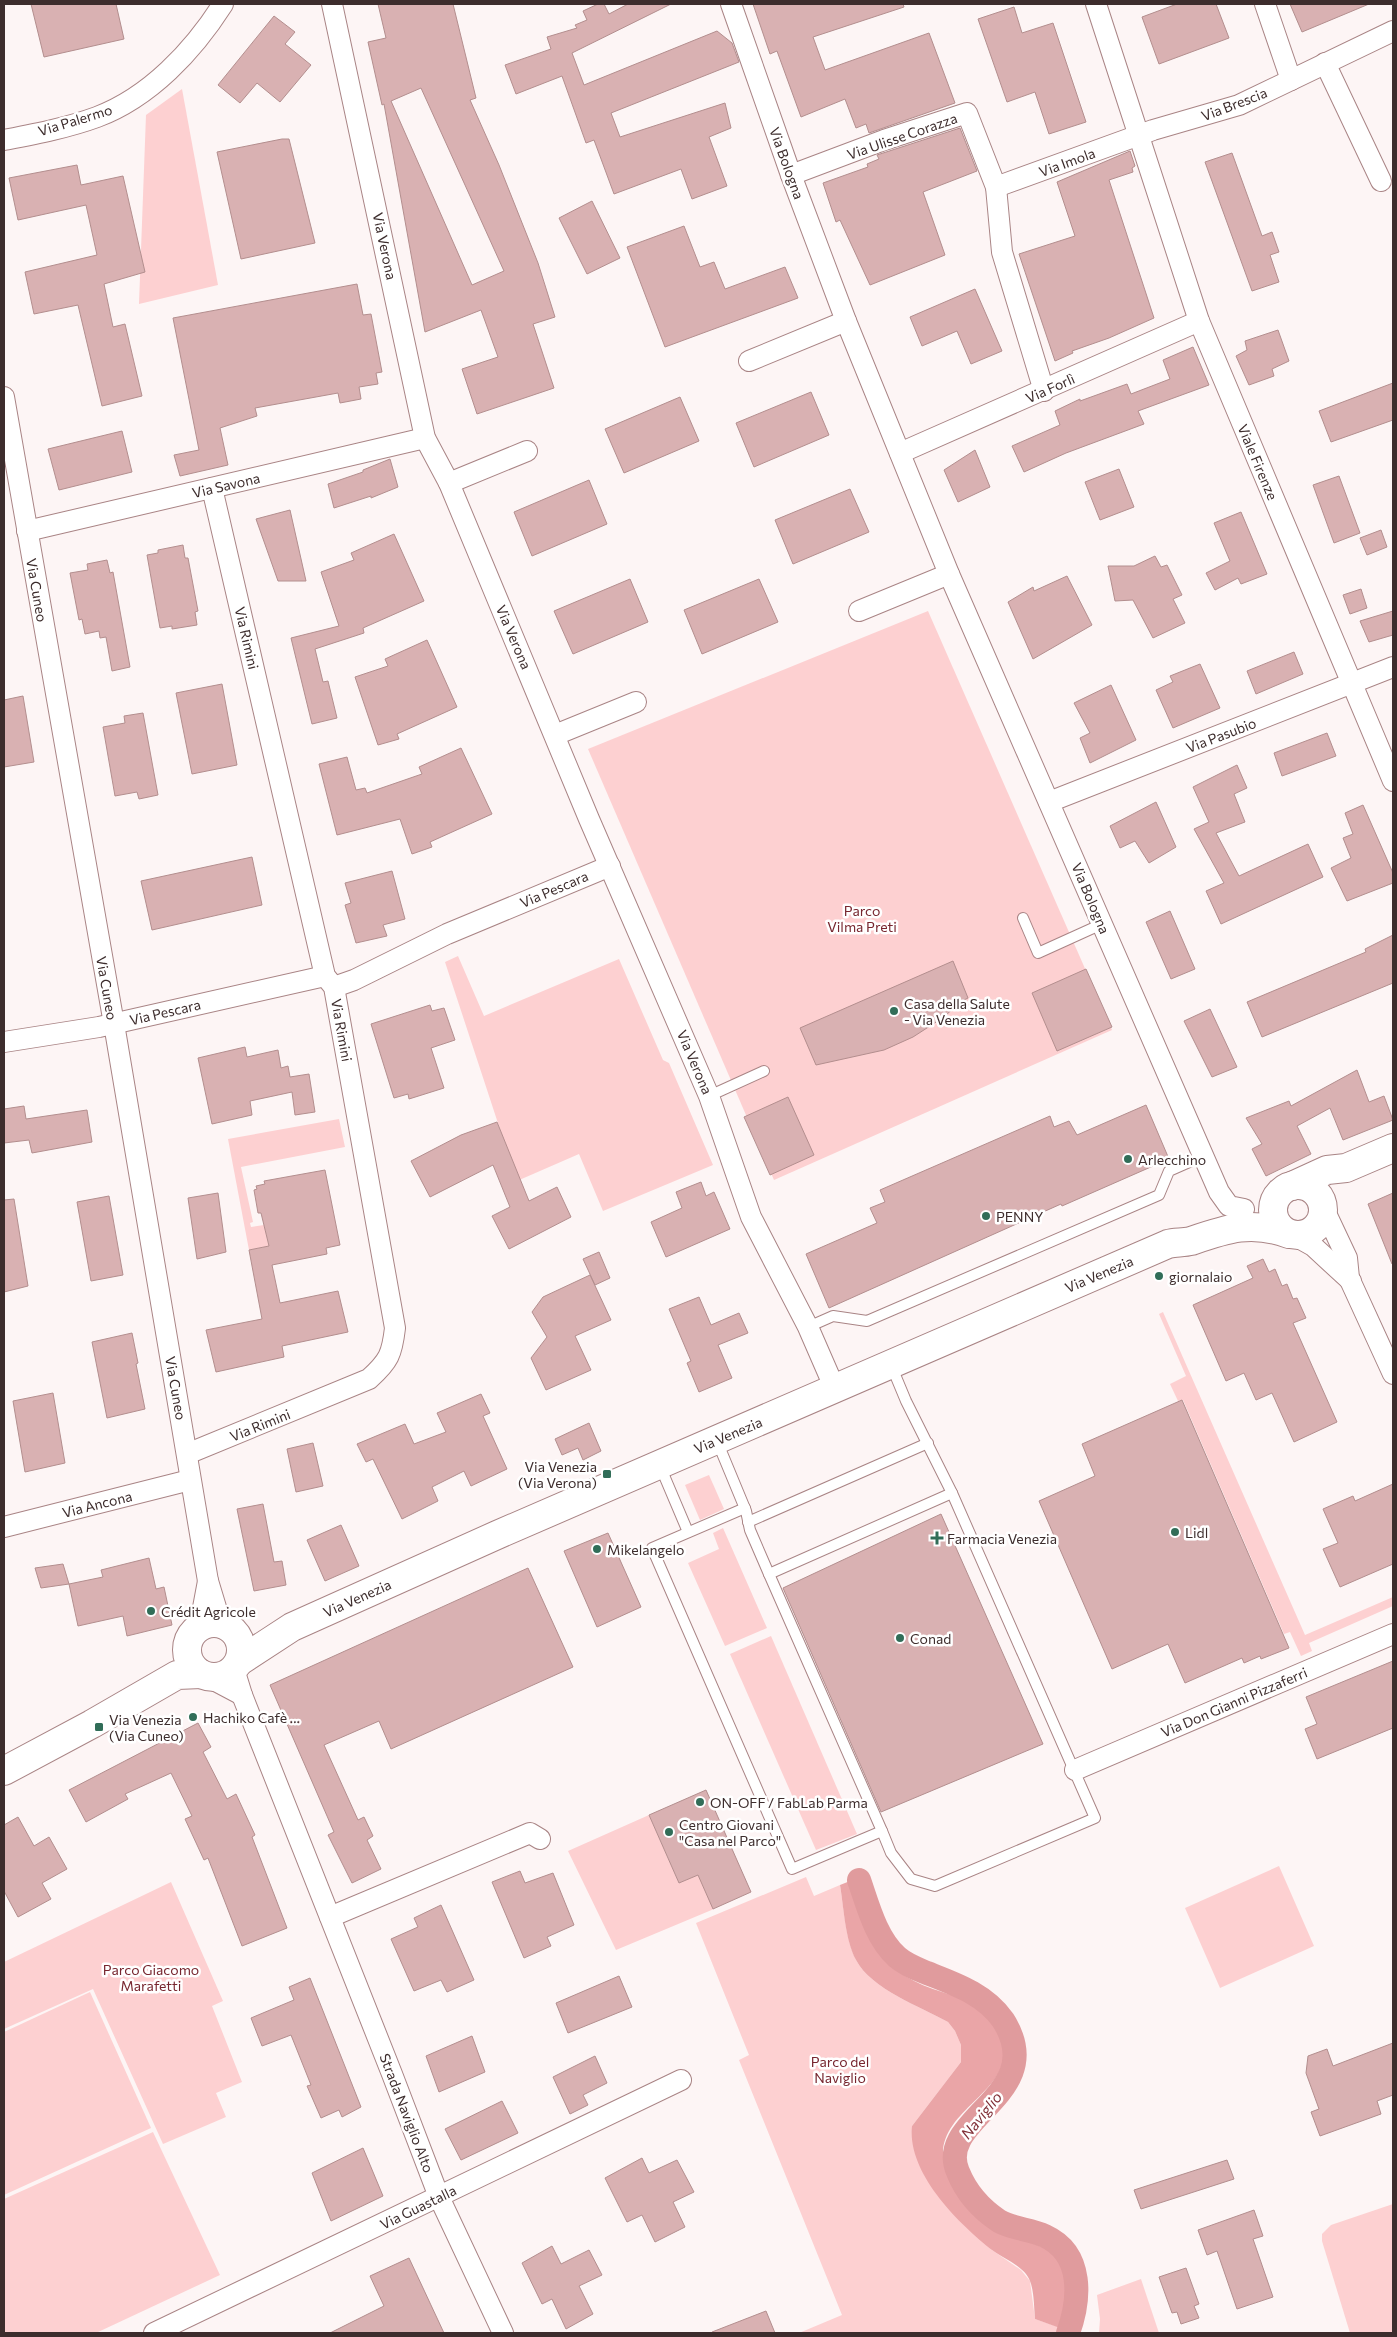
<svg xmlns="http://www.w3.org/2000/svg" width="1397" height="2337" viewBox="0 0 1397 2337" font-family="Commissioner,sans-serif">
<rect width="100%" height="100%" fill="#fdf5f5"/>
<g fill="#fdd0d1">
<polygon points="182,89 218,285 139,304 146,115"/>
<polygon points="928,611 1112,1030 774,1180 588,749"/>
<polygon points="458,956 484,1016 619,959 663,1060 669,1063 713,1165 603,1211 579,1154 517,1181 445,962"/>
<polygon points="339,1119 345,1147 241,1167 253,1222 250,1223 251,1227 264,1225 269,1246 249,1250 228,1139"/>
<polygon points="1163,1312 1305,1635 1393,1597 1393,1606 1309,1643 1312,1651 1301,1656 1290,1632 1284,1634 1183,1400 1178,1401 1170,1384 1186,1376 1159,1314"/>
<polygon points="709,1475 724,1509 700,1520 685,1485"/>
<polygon points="723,1528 767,1628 725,1646 688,1563 719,1549 713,1533"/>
<polygon points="771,1636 857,1834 816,1850 730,1654"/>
<polygon points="649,1815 679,1883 698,1875 714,1909 616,1950 568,1851"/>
<polygon points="1279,1866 1314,1946 1220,1988 1185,1908"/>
<path d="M806,1877L814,1896L840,1885C844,1909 845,1938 856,1960C871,1989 921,2007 948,2022L955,2031L961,2045V2062L912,2126L992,2250L1021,2270L1030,2281L1035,2319L1076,2333H799L842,2315L739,2060L749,2055L696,1923Z"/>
<polygon points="171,1882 223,2001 212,2006 242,2082 216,2093 226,2117 163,2144 93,1989 4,2029 4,1962"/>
<polygon points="90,1992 151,2128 4,2195 4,2032"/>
<polygon points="153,2132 220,2275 96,2333 4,2333 4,2199"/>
<polygon points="1393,2204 1393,2333 1350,2333 1322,2241 1322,2234 1331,2225"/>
<polygon points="1141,2279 1159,2333 1099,2333 1100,2319 1097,2295"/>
</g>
<path fill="#eaa5a7" d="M855,1879C866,1933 878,1970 933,1989C958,1998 978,1999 994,2024C1033,2085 944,2102 943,2153C943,2166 949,2178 955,2189C963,2206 981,2222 998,2231C1012,2238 1029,2241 1044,2248C1078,2264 1076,2300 1060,2328L1035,2319C1034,2307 1034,2291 1030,2281C1024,2266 1004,2259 992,2250C958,2223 907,2173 912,2126L961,2062V2045L955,2031L948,2022C921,2007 871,1989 856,1960C845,1939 844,1909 840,1885Z"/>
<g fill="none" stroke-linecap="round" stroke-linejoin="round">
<path stroke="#e09b9d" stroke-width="24" d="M859,1880C868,1906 876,1938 897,1957C906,1965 917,1969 927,1973C955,1984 985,1994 1003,2020C1051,2095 934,2118 958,2172C966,2192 981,2209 999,2221C1013,2229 1030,2229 1045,2236C1084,2254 1080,2300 1068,2333"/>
</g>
<g fill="#d9b1b2" stroke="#b38e8e" fill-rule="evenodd">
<polygon points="31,4 116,4 124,39 44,57"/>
<path d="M378,4H453L476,98L470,100L499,165L538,263L555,317L533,324L554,388L477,414L462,369L498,357L481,310L425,332L384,104L382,105L368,42L386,38ZM421,88L504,271L472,285L391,101Z"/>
<polygon points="598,4 604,4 609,14 628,4 671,4 572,53 584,85 717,31 732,43 739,62 611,113 620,137 725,103 731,128 709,137 727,186 692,199 681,169 614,194 594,140 586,143 562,76 516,94 505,65 551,49 547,37 577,28 575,25 587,20 583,11"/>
<polygon points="753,4 903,4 904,7 813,37 825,70 929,33 955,103 869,133 866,124 856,128 845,99 801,117 777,51 770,54"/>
<polygon points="1177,4 1216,4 1229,38 1159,64 1142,17"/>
<polygon points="1290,4 1369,4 1302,32"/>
<polygon points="1014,7 1022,33 1053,23 1086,122 1049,134 1035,92 1007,102 978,19"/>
<polygon points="274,16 295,32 285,44 311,65 280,102 257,83 240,103 218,85"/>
<polygon points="960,128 977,171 923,192 945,255 870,285 840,220 836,222 823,183 868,167 867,164 879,159 877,155"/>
<polygon points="282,139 289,139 315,243 241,259 217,152"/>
<polygon points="1130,151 1135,166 1132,168 1133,172 1109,180 1154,318 1109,338 1072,351 1073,353 1055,361 1019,254 1075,236 1057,182"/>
<polygon points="1232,153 1262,236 1272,232 1279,252 1270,255 1279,282 1252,291 1205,162"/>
<polygon points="77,165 81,185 123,176 145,272 104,284 113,327 125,324 142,396 102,406 78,305 34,314 25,272 97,255 86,205 18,220 9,178"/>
<polygon points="592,201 620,258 587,274 559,218"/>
<polygon points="684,226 700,267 714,262 725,289 785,267 798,298 665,347 627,247"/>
<polygon points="357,284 363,315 371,314 382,372 376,373 378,384 359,387 361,399 340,403 338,393 255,408 257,416 220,428 228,465 180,476 174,455 199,450 173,318"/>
<polygon points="975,289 1002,351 971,364 957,331 922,346 910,317"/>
<polygon points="1278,330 1289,361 1272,369 1274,376 1249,385 1236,356 1247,350 1245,341"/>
<polygon points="1193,347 1209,385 1138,411 1144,424 1066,453 1024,472 1012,446 1060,425 1055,411 1080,399 1080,401 1127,384 1131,394 1170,379 1163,360"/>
<polygon points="1393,383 1393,420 1331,442 1319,411"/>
<polygon points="811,392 829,435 754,467 736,423"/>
<polygon points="680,397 699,441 624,473 605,429"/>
<polygon points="122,431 132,472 59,490 48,449"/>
<polygon points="975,450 990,487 958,502 944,470"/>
<polygon points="390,459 398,487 371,498 371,496 334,508 328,484 363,472 363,470"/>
<polygon points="1119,469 1134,507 1100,520 1085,482"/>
<polygon points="1339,476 1360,533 1334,543 1313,485"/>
<polygon points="589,480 607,524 532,556 514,512"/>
<polygon points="850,489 869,532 793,564 775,520"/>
<polygon points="290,510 306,581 278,581 256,519"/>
<polygon points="1241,512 1267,574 1241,584 1238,578 1215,590 1206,573 1230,561 1214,523"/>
<polygon points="1381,530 1387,547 1367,555 1360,538"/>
<polygon points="394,534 424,601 363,628 364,633 315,649 323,682 328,681 337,718 312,724 291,638 339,626 321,572 354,560 351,553"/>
<polygon points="183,545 185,558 188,558 198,611 195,612 197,625 172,629 172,626 160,628 147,555 158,553 158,550"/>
<polygon points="1155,556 1161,567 1167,565 1182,595 1173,599 1185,623 1153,638 1133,600 1115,601 1108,566 1134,566"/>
<polygon points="107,560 110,573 113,572 130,667 112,671 106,637 100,638 99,631 85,634 82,619 79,620 70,573 88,570 87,564"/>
<polygon points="1067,576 1092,625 1033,659 1008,602 1033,587 1034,591"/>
<polygon points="630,579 648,622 573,654 554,611"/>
<polygon points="759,579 778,622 702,654 684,610"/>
<polygon points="1361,589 1367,608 1350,614 1343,595"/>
<polygon points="1393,611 1393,635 1369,642 1360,621"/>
<polygon points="427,640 457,707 397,734 399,739 378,745 355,677 388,666 385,659"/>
<polygon points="1294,652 1303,674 1256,694 1247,671"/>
<polygon points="1200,664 1220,708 1173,728 1156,690 1173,682 1170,676"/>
<polygon points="222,684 237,765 192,774 176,693"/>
<polygon points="1111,685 1136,740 1090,763 1080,738 1090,733 1074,703"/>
<polygon points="23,696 34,762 4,767 4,700"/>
<polygon points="143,713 158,795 139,799 137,792 115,796 103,727 125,723 124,716"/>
<polygon points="1327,733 1336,756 1282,776 1274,753"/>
<polygon points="461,748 492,814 430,842 432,847 412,854 400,819 337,835 319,764 347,757 356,790 365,788 367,793 422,774 419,767"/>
<polygon points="1237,765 1247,788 1234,794 1245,822 1216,833 1239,876 1308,844 1323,877 1221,924 1206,891 1224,883 1194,829 1209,822 1193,787"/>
<polygon points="1156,802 1176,847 1149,863 1135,841 1120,848 1110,826"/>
<polygon points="1363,805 1393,873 1393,883 1347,901 1331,868 1351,858 1343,838 1353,834 1345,813"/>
<polygon points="252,857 262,905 152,930 141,881"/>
<polygon points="392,871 405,919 383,925 387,936 356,943 345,905 351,903 345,883"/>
<polygon points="1170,911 1195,969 1171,979 1146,922"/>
<polygon points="1393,935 1393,983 1262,1037 1247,1002 1366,952 1365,949"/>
<polygon points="953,961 968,998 960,1002 944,1017 913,1037 884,1050 816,1065 800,1028"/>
<polygon points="1086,969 1112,1027 1057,1051 1032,993"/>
<polygon points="430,1005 432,1011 444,1008 455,1040 431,1048 444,1088 409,1099 408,1094 394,1098 371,1024"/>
<polygon points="1210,1009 1237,1067 1212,1077 1184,1021"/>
<polygon points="245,1047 247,1057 278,1050 281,1068 288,1066 290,1077 309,1074 315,1112 295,1115 292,1092 250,1101 252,1115 212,1124 198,1058"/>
<polygon points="1357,1070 1369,1102 1384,1096 1393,1120 1343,1140 1330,1108 1297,1126 1311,1154 1266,1176 1252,1149 1262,1144 1246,1118 1289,1101 1291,1106"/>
<polygon points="788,1097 814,1155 770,1175 744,1117"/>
<polygon points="1146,1105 1169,1159 1062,1206 1061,1204 829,1308 806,1254 877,1223 870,1208 885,1202 880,1190 1050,1116 1054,1127 1069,1121 1077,1135"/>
<polygon points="24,1106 26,1119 87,1110 92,1142 32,1153 29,1140 4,1143 4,1109"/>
<polygon points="497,1122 529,1201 557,1187 571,1217 509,1249 492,1216 510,1207 493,1165 430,1197 411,1161 461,1135"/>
<polygon points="325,1170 340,1245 326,1248 327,1254 272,1265 280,1303 338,1291 348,1332 282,1346 284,1357 216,1372 206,1330 262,1319 249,1250 269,1246 261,1213 258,1213 254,1190 257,1189 256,1186 265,1184 264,1181"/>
<polygon points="701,1182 706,1196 714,1192 730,1229 666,1257 651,1222 682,1208 676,1192"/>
<polygon points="218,1193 226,1252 197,1259 188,1198"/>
<polygon points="1393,1193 1393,1263 1392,1264 1368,1204"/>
<polygon points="109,1196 123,1275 91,1281 77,1202"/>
<polygon points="14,1199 28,1286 4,1292 4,1200"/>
<polygon points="599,1252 610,1278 595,1285 583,1259"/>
<polygon points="1263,1259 1269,1272 1275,1269 1282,1286 1287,1284 1293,1299 1297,1298 1306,1318 1293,1323 1337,1422 1294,1442 1272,1393 1256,1400 1244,1373 1226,1381 1193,1305 1253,1278 1247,1266"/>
<polygon points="590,1275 611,1320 575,1336 591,1370 546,1390 531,1358 547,1337 532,1312 543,1297"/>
<polygon points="699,1297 711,1325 739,1313 748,1333 718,1345 732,1378 699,1392 687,1363 691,1361 669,1309"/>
<polygon points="132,1333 138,1363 136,1364 145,1409 107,1418 92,1342"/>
<polygon points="53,1393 65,1463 25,1472 13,1401"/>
<polygon points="481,1394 490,1413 483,1416 507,1469 471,1486 464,1471 432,1487 438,1501 402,1519 373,1459 366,1462 357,1444 405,1424 414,1444 446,1432 437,1413"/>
<polygon points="1182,1400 1289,1648 1261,1659 1260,1656 1244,1663 1242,1658 1185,1683 1168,1644 1112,1669 1039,1501 1095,1476 1082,1444"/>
<polygon points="589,1423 601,1451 583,1460 578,1448 562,1455 555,1439"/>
<polygon points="313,1443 323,1486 296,1492 287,1449"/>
<polygon points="1393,1484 1393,1564 1340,1587 1323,1549 1338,1543 1323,1509 1353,1496 1355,1501"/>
<polygon points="263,1504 274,1562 282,1561 286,1585 254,1591 237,1509"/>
<polygon points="941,1514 1043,1744 881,1812 783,1588"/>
<polygon points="341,1525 359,1566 325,1581 307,1540"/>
<polygon points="608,1533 641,1607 597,1627 564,1551"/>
<polygon points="149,1558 156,1589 164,1587 172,1625 127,1636 123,1616 78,1626 69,1584 103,1577 101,1570"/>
<polygon points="63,1564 69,1584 41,1588 35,1568"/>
<polygon points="528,1568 573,1667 391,1749 379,1721 324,1745 358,1820 364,1817 373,1836 367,1840 381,1869 352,1883 328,1835 334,1832 270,1685"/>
<polygon points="1393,1661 1393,1728 1317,1759 1305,1729 1317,1724 1306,1697"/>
<polygon points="198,1723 211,1747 203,1752 227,1799 236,1794 255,1835 252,1837 287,1928 242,1946 208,1858 204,1860 185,1819 192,1816 171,1773 125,1794 128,1799 86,1822 69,1790"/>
<polygon points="706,1790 751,1892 713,1909 698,1875 679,1883 649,1815"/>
<polygon points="18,1817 34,1846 49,1837 67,1869 42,1883 51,1899 18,1917 4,1891 4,1825"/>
<polygon points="520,1871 525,1883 553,1873 574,1925 547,1937 551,1946 524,1958 492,1882"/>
<polygon points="441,1905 474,1980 447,1992 441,1980 414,1991 391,1939 418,1927 414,1918"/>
<polygon points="619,1976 632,2007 568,2033 556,2003"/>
<polygon points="310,1978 361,2107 342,2117 339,2110 321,2118 307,2086 311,2085 291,2035 262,2046 251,2018 294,2000 289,1987"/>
<polygon points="472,2036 485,2072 439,2092 426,2056"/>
<polygon points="1393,2043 1393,2095 1377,2101 1381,2114 1320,2136 1311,2112 1319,2109 1306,2073 1308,2056 1327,2049 1333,2066"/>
<polygon points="595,2056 607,2083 583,2095 588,2105 570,2114 553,2077"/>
<polygon points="502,2101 518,2133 461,2160 445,2129"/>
<polygon points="363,2148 383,2196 331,2221 312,2173"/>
<polygon points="642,2158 649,2173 677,2160 694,2192 673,2202 685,2227 655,2242 642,2215 627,2222 605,2178"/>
<polygon points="1227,2160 1234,2179 1141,2209 1134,2190"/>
<polygon points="1254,2210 1263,2236 1253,2239 1273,2297 1237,2309 1217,2251 1207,2255 1198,2230"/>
<polygon points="552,2246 561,2264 589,2250 602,2275 579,2286 593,2314 566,2329 552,2299 542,2304 522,2263"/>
<polygon points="409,2258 444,2333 330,2333 384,2306 370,2276"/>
<polygon points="1186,2268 1199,2304 1194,2306 1199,2318 1181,2324 1177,2312 1172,2313 1159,2277"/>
<polygon points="766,2311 775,2333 712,2333 712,2332"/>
</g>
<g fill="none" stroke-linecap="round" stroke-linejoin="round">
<g stroke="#a98485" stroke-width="12">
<g id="lane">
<polyline points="1023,918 1038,953 1102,924"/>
<polyline points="709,1096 764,1071"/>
<polyline points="808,1327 833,1316 867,1321 1159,1195 1169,1171 1203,1156"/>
<polyline points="717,1441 746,1511 750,1530 769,1574 952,1493"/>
<polyline points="660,1466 688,1532"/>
<polyline points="745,1508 652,1548 792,1869 882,1831 769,1574"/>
<polyline points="748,1522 928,1443"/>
<polyline points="882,1831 891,1853 911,1879 935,1886 1095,1818 952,1493 906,1401 891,1365"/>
</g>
</g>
<g stroke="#a98485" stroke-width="22">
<g id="street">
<polyline points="332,4 425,438 449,483 589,819 709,1096 751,1217 808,1327 835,1389"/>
<polyline points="731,4 791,175 846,321 949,574 1219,1192 1229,1206 1244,1209"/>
<polyline points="1096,4 1199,321 1393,781"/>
<polyline points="1265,4 1291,80"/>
<polyline points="1325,63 1381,181"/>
<path d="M4,140C35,134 67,128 97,117C150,97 193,51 223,4"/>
<polyline points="791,175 884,140 967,113 996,187 1002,252 1044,391"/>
<polyline points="996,187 1153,130 1239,105 1393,31"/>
<polyline points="749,361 846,321"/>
<polyline points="4,397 114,1024 208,1581"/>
<polyline points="900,453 1199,321"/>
<polyline points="449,483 527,451"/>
<polyline points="27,531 425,438"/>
<polyline points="859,611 949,574"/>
<polyline points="555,735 636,702"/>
<polyline points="1049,802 1393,667"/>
<polyline points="334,987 354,980 447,934 610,866"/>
<polyline points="4,1042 99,1027 325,976"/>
<polyline points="1323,1207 1347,1258 1349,1278 1393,1374"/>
<polyline points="1295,1236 1313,1246 1351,1281"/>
<path d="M187,1454L369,1379C389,1361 392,1354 395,1328L334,987L325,976L212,488"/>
<polyline points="4,1527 190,1480"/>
<polyline points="199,1629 208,1581 221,1624"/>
<polyline points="208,1677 242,1695 234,1669"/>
<polyline points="242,1695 392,2074 439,2197 503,2333"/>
<polyline points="1075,1770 1393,1634"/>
<polyline points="330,1917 530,1833 540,1839"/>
<polyline points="154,2333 681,2080"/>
</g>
</g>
<g stroke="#a98485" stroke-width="30">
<g id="secondary">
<circle cx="1298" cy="1210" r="25"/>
<polyline points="1292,1186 1327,1170 1346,1168 1393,1148"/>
<circle cx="214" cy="1650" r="27"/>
<path d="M240,1661L292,1627L497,1535L1168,1244C1175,1242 1183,1243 1191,1241C1226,1229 1251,1220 1289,1234"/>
<polyline points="4,1771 92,1724 177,1675 201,1674"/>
</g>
</g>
<use href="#lane" stroke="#fff" stroke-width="10"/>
<use href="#street" stroke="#fff" stroke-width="20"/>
<use href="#secondary" stroke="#fff" stroke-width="28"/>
</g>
<g fill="#316d58" stroke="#fff" stroke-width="2">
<circle cx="894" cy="1011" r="5"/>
<circle cx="1128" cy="1159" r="5"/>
<circle cx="986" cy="1216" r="5"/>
<circle cx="1159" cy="1276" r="5"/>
<rect x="602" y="1469" width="10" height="10" rx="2.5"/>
<circle cx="1175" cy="1532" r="5"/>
<path d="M934.5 1530.5h5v5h5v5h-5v5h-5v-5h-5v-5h5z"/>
<circle cx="597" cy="1549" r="5"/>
<circle cx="151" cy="1611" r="5"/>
<circle cx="900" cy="1638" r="5"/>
<circle cx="193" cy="1717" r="5"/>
<rect x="94" y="1722" width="10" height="10" rx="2.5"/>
<circle cx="700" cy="1802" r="5"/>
<circle cx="669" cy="1832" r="5"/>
</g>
<g text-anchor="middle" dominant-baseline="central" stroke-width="5" stroke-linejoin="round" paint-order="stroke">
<g font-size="14" fill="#3d2d2d" stroke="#fff">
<text transform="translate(1234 104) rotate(-21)">Via Brescia</text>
<text transform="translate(75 120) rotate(-17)">Via Palermo</text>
<text transform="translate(902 136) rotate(-19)">Via Ulisse Corazza</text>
<text transform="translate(1067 162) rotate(-20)">Via Imola</text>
<text transform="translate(787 163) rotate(70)">Via Bologna</text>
<text transform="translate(385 246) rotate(78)">Via Verona</text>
<text transform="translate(1050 388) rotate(-24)">Via Forlì</text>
<text transform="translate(1258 462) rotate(67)">Viale Firenze</text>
<text transform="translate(226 485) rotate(-13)">Via Savona</text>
<text transform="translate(37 590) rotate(80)">Via Cuneo</text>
<text transform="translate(514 637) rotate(67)">Via Verona</text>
<text transform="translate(247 638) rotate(77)">Via Rimini</text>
<text transform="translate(1221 735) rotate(-21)">Via Pasubio</text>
<text transform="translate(554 889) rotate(-23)">Via Pescara</text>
<text transform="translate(1091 898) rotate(67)">Via Bologna</text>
<text transform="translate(107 988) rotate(80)">Via Cuneo</text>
<text transform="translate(165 1012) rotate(-13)">Via Pescara</text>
<text transform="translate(342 1030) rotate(80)">Via Rimini</text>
<text transform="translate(695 1062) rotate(67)">Via Verona</text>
<text transform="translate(1099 1274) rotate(-23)">Via Venezia</text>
<text transform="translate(176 1388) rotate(80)">Via Cuneo</text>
<text transform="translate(260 1425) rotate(-22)">Via Rimini</text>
<text transform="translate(728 1435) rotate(-23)">Via Venezia</text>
<text transform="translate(97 1504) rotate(-14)">Via Ancona</text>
<text transform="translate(357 1598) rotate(-24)">Via Venezia</text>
<text transform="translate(1234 1702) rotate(-23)">Via Don Gianni Pizzaferri</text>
<text transform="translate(407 2113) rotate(69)">Strada Naviglio Alto</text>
<text transform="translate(418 2207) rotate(-26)">Via Guastalla</text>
</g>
<g font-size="14" fill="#77262f" stroke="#fff">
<text x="862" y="910">Parco<tspan x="862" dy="16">Vilma Preti</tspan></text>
<text x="151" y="1969">Parco Giacomo<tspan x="151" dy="16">Marafetti</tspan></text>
<text x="840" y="2061">Parco del<tspan x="840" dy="16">Naviglio</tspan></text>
</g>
<g font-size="14" fill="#3d2d2d" stroke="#fff" text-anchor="start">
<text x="904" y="1003">Casa della Salute<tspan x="904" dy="16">- Via Venezia</tspan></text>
<text x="1138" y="1159">Arlecchino</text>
<text x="996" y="1216">PENNY</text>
<text x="1169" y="1276">giornalaio</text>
<text x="597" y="1466" text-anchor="end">Via Venezia<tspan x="597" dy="16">(Via Verona)</tspan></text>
<text x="1185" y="1532">Lidl</text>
<text x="947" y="1538">Farmacia Venezia</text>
<text x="607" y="1549">Mikelangelo</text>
<text x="161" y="1611">Crédit Agricole</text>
<text x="910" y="1638">Conad</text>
<text x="203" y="1717">Hachiko Cafè ...</text>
<text x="109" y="1719">Via Venezia<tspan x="109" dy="16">(Via Cuneo)</tspan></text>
<text x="710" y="1802">ON-OFF / FabLab Parma</text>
<text x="679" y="1824">Centro Giovani<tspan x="679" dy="16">"Casa nel Parco"</tspan></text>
</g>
<g font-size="15" font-style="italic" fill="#813038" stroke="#fff">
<text transform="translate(981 2115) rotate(-51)">Naviglio</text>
</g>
</g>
<rect width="1397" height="2337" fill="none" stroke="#3d2d2d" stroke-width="10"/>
</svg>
